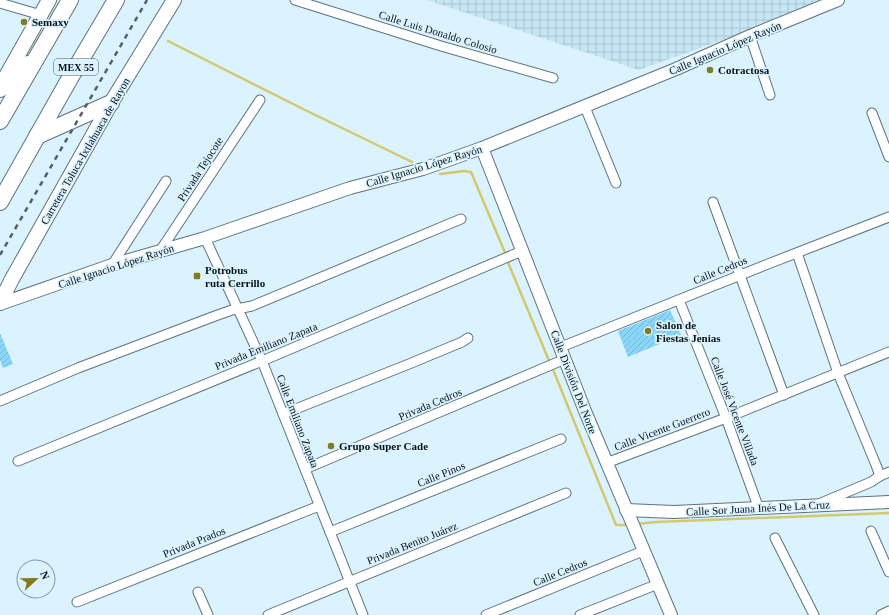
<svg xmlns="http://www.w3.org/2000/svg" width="889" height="615" viewBox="0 0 889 615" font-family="Georgia,serif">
<defs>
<pattern id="industrial-grid" width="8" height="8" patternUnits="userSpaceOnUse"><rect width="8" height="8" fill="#c6e6f4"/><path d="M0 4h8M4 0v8" fill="none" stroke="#a9c4d0"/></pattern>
<pattern id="building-hatch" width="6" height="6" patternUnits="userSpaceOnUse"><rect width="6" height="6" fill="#8ad6f9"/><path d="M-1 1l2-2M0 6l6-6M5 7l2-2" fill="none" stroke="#76b7d5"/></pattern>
</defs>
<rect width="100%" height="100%" fill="#dbf3ff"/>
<polygon fill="url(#industrial-grid)" points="427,0 833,0 639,70"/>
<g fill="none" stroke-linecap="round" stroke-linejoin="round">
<g stroke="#d2c86e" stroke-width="2.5">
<polyline points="168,41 303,109 412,162"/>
<polyline points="440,174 464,171 471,172 506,255"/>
<polyline points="507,260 550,363"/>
<polyline points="552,367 616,525 629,525"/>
<polyline points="636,524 656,522 889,513"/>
</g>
</g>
<g fill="url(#building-hatch)">
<polygon points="670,310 681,335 628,357 618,331"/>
<polygon points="0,333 13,364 3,368 0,360"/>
</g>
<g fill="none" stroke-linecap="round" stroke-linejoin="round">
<g stroke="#5d727d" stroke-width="11">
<g id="street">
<polyline points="295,0 441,46 553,78"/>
<polyline points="0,3 41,15"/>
<polyline points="750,36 770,95"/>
<polyline points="585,107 616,183"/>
<polyline points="872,113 889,157"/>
<polyline points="713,202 784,395"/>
<polyline points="205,238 262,361 363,615"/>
<polyline points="160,251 260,100"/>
<polyline points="797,253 838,373 876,465 880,476"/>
<polyline points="112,265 166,181"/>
<polyline points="679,300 726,418 759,509"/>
<polyline points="561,347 768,264 889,217"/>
<polyline points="0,401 78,368 215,316 232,310 252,306 461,219"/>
<polyline points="283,414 409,364 462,342 468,338"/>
<polyline points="18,461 262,361 522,251"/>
<polyline points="606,463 726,418 889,352"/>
<polyline points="305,469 565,359"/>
<polyline points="821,503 871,482 880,476 889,472"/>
<polyline points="871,531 889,572"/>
<polyline points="330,532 561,439"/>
<polyline points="775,538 814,615"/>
<polyline points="198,592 208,615"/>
<polyline points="77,602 319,506"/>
<polyline points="268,615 566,493"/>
<polyline points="486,615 643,551"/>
<polyline points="580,615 658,584"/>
<polyline points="881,615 889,611"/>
</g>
</g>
<g stroke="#5d727d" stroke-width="14">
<g id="secondary">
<polyline points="482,148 585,411 671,615"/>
<polyline points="0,304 112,265 205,238 350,188 423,169 482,148 676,69 750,36 838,0"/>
<polyline points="626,510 674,512 889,502"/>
</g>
</g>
<g stroke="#5d727d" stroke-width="16">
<g id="primary">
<polyline points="1,85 49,0"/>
<polyline points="0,303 12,279 111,103 174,0"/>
</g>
</g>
<g stroke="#5d727d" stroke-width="18">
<g id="highway">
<polyline points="0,89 28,64"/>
<polyline points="0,121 70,0"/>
<polyline points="37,136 111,103"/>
<polyline points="0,202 70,78 116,0"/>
</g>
</g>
<use href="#street" stroke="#fff" stroke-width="9"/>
<use href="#secondary" stroke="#fff" stroke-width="12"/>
<use href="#primary" stroke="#fff" stroke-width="14"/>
<use href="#highway" stroke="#fff" stroke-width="16"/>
<polyline stroke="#526067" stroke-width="2.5" stroke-dasharray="5 5" stroke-linecap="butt" points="0,255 147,0"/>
</g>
<g fill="#847a1f" stroke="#dbf3ff" stroke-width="1.5">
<circle cx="24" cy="22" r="4"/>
<circle cx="710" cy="70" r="4"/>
<rect x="193" y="272" width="8" height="8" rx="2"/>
<circle cx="648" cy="331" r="4"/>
<circle cx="331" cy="446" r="4"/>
</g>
<g text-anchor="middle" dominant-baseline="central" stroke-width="3.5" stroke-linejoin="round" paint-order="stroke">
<rect fill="#dbf3ff" stroke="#48555b" stroke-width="1" x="54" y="59" width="44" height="16" rx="3"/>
<g font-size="10" font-weight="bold" fill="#091115">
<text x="76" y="67">MEX 55</text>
</g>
<g font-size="11" font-weight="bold" fill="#091115" stroke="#dbf3ff" text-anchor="start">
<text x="32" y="22">Semaxy</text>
<text x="718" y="70">Cotractosa</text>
<text x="205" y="270">Potrobus<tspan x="205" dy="13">ruta Cerrillo</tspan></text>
<text x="656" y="325">Salon de<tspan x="656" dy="13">Fiestas Jenias</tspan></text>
<text x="339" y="446">Grupo Super Cade</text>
</g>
<g font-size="11" fill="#091115" stroke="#dbf3ff">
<text transform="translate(438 32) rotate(17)">Calle Luis Donaldo Colosio</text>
<text transform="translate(725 48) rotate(-23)">Calle Ignacio López Rayón</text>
<text transform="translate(85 151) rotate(-60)">Carretera Toluca-Ixtlahuaca de Rayon</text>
<text transform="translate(424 166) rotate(-17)">Calle Ignacio López Rayón</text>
<text transform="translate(200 169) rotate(-57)">Privada Tejocote</text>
<text transform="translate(116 266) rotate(-18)">Calle Ignacio López Rayón</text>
<text transform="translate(720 270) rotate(-22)">Calle Cedros</text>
<text transform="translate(266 346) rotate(-22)">Privada Emiliano Zapata</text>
<text transform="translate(574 382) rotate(69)">Calle División Del Norte</text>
<text transform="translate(430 404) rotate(-23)">Privada Cedros</text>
<text transform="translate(735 411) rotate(69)">Calle José Vicente Villada</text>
<text transform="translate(298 421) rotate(69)">Calle Emiliano Zapata</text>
<text transform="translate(662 429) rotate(-21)">Calle Vicente Guerrero</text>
<text transform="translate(441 474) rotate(-22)">Calle Pinos</text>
<text transform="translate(758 508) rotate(-3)">Calle Sor Juana Inés De La Cruz</text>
<text transform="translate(194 542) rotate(-22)">Privada Prados</text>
<text transform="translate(412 543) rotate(-22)">Privada Benito Juárez</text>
<text transform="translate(560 572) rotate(-22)">Calle Cedros</text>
</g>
</g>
<g transform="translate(36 579) rotate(68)"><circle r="19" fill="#dbf3ff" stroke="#8799a1"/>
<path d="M0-3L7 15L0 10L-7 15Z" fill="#847a1f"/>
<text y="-6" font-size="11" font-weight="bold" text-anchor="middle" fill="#091115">N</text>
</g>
</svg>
